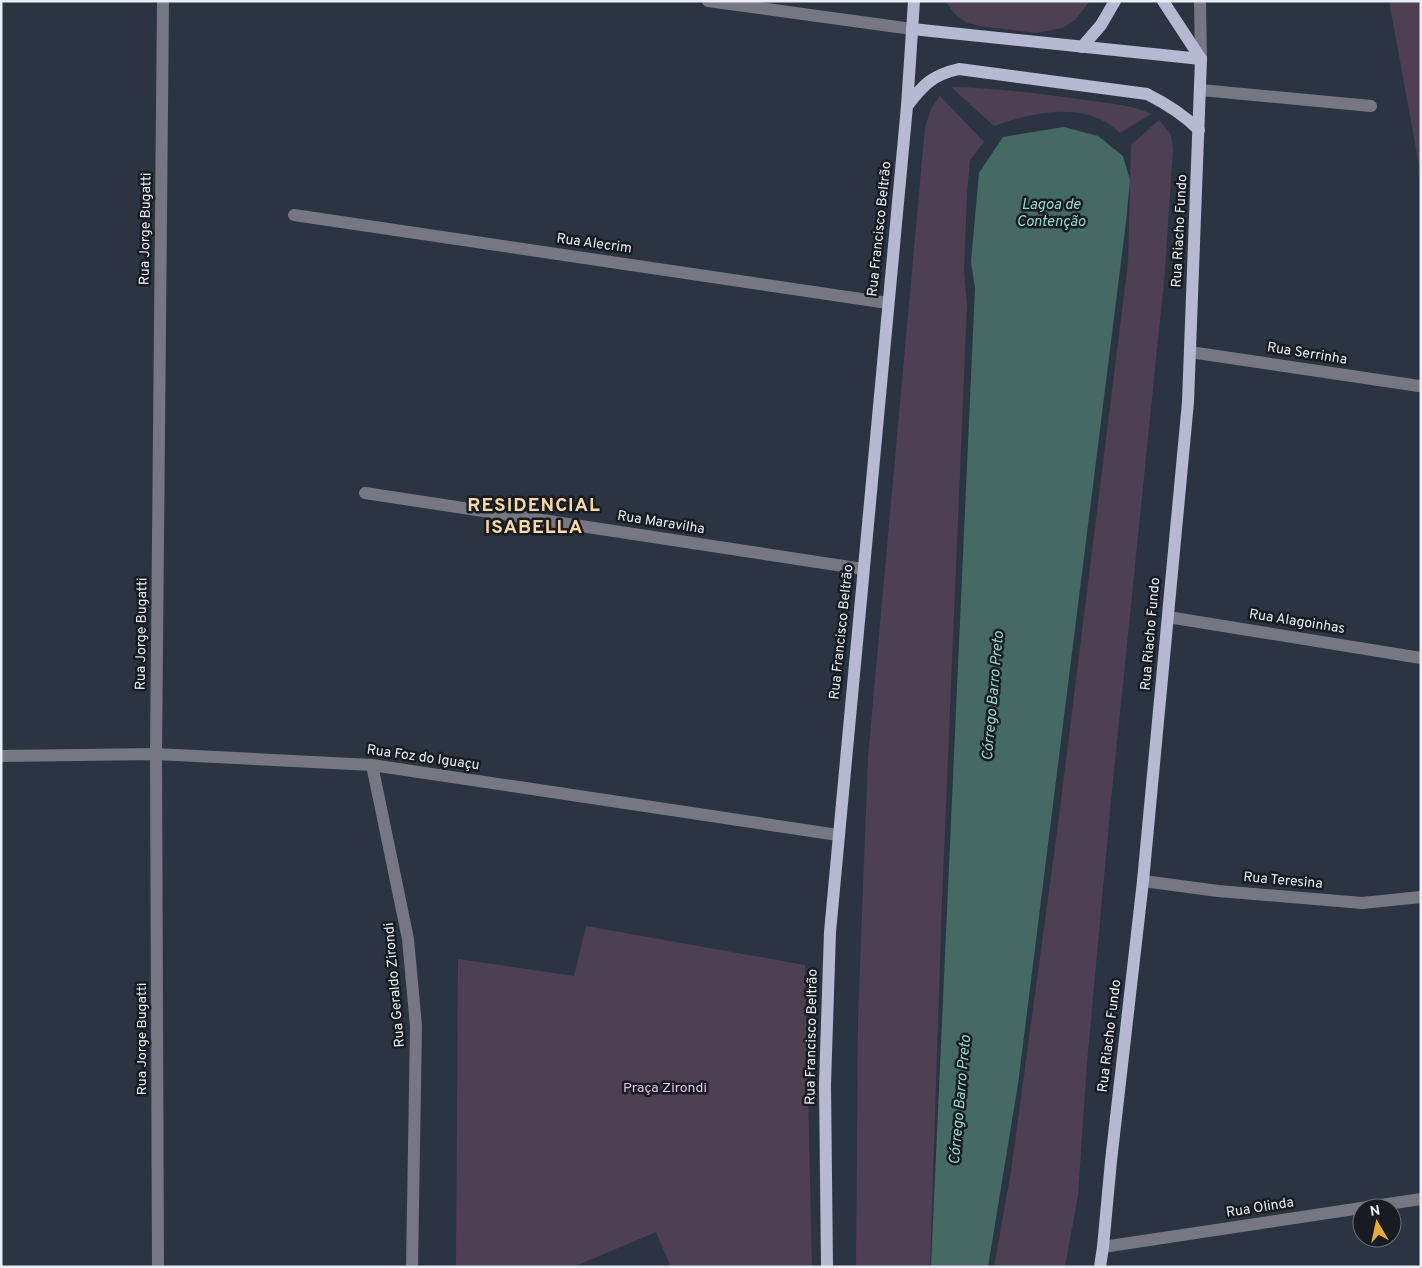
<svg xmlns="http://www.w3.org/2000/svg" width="1422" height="1268" viewBox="0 0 1422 1268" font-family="Overpass,sans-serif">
<rect width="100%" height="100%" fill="#2b3541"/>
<g fill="#4e3f53">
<polygon points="945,1 1090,1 1075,20 1062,28 1037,33 986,27 967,23 955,14"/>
<polygon points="1389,1 1421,1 1421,176"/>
<path d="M951,87C998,88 1045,94 1092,101C1112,104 1133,105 1151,114L1120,133C1086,100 1034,112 994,126Z"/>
<polygon points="940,96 984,142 970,160 967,193 964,270 967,305 942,900 930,1267 856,1267 858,1019 868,757 925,127 931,109"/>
<polygon points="1159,120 1171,135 1173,149 1165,271 1111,801 1087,1063 1078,1195 1065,1267 994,1267 1011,1171 1057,832 1128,263 1131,145"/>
<polygon points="586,926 805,965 812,1267 671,1267 656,1232 573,1267 456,1267 458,959 574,976"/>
</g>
<polygon fill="#456a63" points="1064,127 1098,136 1123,156 1130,180 1126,222 1018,1084 988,1267 931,1267 975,288 971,262 979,173 1003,137"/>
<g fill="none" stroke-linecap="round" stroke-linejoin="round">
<g stroke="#767783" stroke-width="12">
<polyline points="708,1 912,29"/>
<polyline points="1200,1 1201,59"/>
<polyline points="1201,90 1371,106"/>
<polyline points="294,215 888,303"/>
<polyline points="1190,352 1419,386"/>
<polyline points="365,493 863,569"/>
<polyline points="1168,617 1421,658"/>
<polyline points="1,756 156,754 372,765 838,835"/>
<polyline points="372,765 408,939 416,1026 412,1267"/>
<polyline points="1143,881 1218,891 1362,903 1421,897"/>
<polyline points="1103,1247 1421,1199"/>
<polyline points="158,1267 156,754 163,1"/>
</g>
<g stroke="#b7b8d2" stroke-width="12">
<polyline points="1163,1 1201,59"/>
<polyline points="912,29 1201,59"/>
<polyline points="1082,47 1101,25 1115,1"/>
<path d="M907,106C923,85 932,75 959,69L1147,94C1167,104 1183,114 1199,130"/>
<polyline points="827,1267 825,1084 830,932 907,106 914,1"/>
<polyline points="1100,1267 1103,1247 1111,1161 1143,881 1188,402 1201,59"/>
</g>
</g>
<g text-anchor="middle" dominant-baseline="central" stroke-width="5" stroke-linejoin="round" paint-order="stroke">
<g font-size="14" fill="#e7eef5" stroke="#181c22">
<text transform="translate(146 229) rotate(-89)">Rua Jorge Bugatti</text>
<text transform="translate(880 229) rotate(-84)">Rua Francisco Beltrão</text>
<text transform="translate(1180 231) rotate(-87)">Rua Riacho Fundo</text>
<text transform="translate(594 244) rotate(8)">Rua Alecrim</text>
<text transform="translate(1307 354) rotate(9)">Rua Serrinha</text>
<text transform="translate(661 523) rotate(9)">Rua Maravilha</text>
<text transform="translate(1297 622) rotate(9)">Rua Alagoinhas</text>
<text transform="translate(842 632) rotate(-84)">Rua Francisco Beltrão</text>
<text transform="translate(142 634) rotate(-89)">Rua Jorge Bugatti</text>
<text transform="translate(1151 634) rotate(-85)">Rua Riacho Fundo</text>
<text transform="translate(423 758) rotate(8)">Rua Foz do Iguaçu</text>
<text transform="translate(1283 881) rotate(5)">Rua Teresina</text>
<text transform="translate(395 985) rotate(-95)">Rua Geraldo Zirondi</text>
<text transform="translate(1110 1036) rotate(-83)">Rua Riacho Fundo</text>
<text transform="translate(812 1037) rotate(-89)">Rua Francisco Beltrão</text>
<text transform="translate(142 1039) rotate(-90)">Rua Jorge Bugatti</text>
<text transform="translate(1260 1208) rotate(-9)">Rua Olinda</text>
</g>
<g font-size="14" fill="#e2c0ee" stroke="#181c22">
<text x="665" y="1088">Praça Zirondi</text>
</g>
<g font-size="15" font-style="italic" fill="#92d9cc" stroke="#181c22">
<text x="1051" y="205">Lagoa de<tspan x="1051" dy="17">Contenção</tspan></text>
<text transform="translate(994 696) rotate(-85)">Córrego Barro Preto</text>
<text transform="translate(961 1100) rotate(-85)">Córrego Barro Preto</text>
</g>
<g font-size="19" font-weight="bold" letter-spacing="1" fill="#fad9a2" stroke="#181c22">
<text x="534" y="506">RESIDENCIAL<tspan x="534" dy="22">ISABELLA</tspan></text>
</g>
</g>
<rect width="1422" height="1268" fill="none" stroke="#e7eef5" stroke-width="5"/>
<g transform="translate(1377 1223) rotate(351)"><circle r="24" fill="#181c22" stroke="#6b7076"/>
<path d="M0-4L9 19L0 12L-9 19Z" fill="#e7ac36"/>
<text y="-8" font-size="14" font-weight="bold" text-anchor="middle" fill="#e7eef5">N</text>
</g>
</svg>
